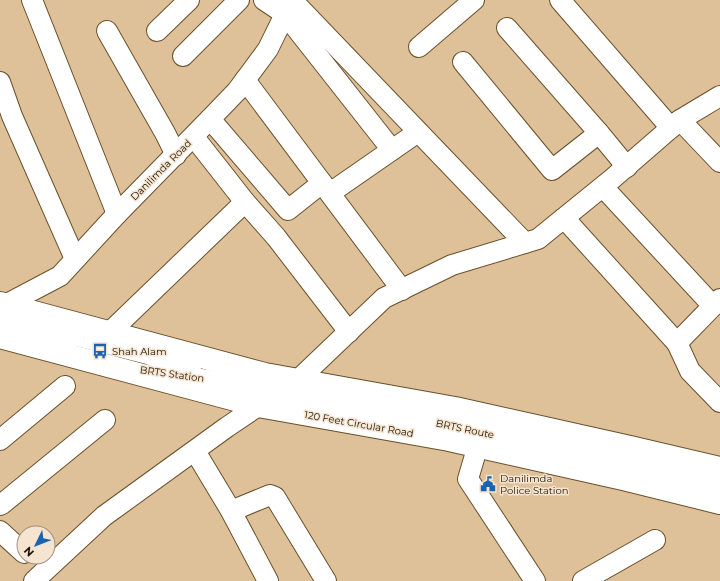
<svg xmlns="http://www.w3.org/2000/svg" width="720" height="581" viewBox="0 0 720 581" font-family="Montserrat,sans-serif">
<rect width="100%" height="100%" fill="#dfc199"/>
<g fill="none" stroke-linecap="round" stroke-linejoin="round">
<g stroke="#6a502b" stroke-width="22">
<g id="minor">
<polyline points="32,0 117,214"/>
<polyline points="264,0 285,14 392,150"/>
<polyline points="292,0 525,243"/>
<polyline points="560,0 671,128"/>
<polyline points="507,28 599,133 627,167"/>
<polyline points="107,31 165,133 176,155"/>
<polyline points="157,31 189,0"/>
<polyline points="419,47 474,0"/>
<polyline points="183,56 239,0"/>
<polyline points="463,62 552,170 599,133"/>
<polyline points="245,80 402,290"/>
<polyline points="0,82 12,116 75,259"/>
<polyline points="210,119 288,210 322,183"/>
<polyline points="680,120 720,162"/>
<polyline points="194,137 245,202 276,237 349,332"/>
<polyline points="603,187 713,306 720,299"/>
<polyline points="330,193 418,132"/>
<polyline points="564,218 677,343 713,306"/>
<polyline points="0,311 5,305 60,276 117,214 210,119 237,91 268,49 292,0"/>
<polyline points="0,321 24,327 73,335 148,354 192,373"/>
<polyline points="24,327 66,350"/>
<polyline points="110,332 245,202"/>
<polyline points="677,343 690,371 720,402"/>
<polyline points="171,375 208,380 452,425 720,487"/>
<polyline points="0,440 65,386"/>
<polyline points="478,447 476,452 468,479 535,581"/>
<polyline points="195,451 231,511 268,581"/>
<polyline points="0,505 2,504 105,420"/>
<polyline points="231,511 270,495 275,497 326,581"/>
<polyline points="0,531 24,553"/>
<polyline points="34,581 104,516 227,427 258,406 281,394 298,380 384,298 452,265 538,239 612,179 680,120 720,96"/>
<polyline points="583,581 655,540"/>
</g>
</g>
<g stroke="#6a502b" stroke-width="24">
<g id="major">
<polyline points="0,303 265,374 455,408 630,447 720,468"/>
<polyline points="0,337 258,406 449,440 623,479 720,503"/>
</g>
</g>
<use href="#minor" stroke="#fff" stroke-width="20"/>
<use href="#major" stroke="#fff" stroke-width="22"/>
</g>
<defs>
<g id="bus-bare" transform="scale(1.2)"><path d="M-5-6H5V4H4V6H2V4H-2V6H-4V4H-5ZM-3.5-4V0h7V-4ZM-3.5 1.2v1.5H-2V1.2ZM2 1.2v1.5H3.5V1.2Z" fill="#1a63b3" stroke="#f4e4d0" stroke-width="2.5" paint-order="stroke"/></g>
<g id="civic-bare" transform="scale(1.2)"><path d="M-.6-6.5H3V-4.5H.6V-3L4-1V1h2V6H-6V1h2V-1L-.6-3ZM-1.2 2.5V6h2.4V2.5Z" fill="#1a63b3" stroke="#f4e4d0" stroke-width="2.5" paint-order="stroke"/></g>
</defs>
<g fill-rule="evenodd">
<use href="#bus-bare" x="100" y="351"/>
<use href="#civic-bare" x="488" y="484"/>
</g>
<g text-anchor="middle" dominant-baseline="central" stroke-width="3" stroke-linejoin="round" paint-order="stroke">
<g font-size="10" fill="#201506" stroke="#f4e4d0">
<text transform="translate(161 170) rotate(-45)">Danilimda Road</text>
<text transform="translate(172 374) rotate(8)">BRTS Station</text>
<text transform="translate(359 424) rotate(10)">120 Feet Circular Road</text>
<text transform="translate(465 429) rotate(12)">BRTS Route</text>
</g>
<g font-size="10" fill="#201506" stroke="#f4e4d0" text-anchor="start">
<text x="112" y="351">Shah Alam</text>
<text x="500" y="478">Danilimda<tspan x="500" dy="12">Police Station</tspan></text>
</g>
</g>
<g transform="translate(36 545) rotate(227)"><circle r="19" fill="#f4e4d0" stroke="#9f917f"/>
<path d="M0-3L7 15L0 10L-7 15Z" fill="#1a63b3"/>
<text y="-6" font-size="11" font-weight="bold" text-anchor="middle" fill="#201506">N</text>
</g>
</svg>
